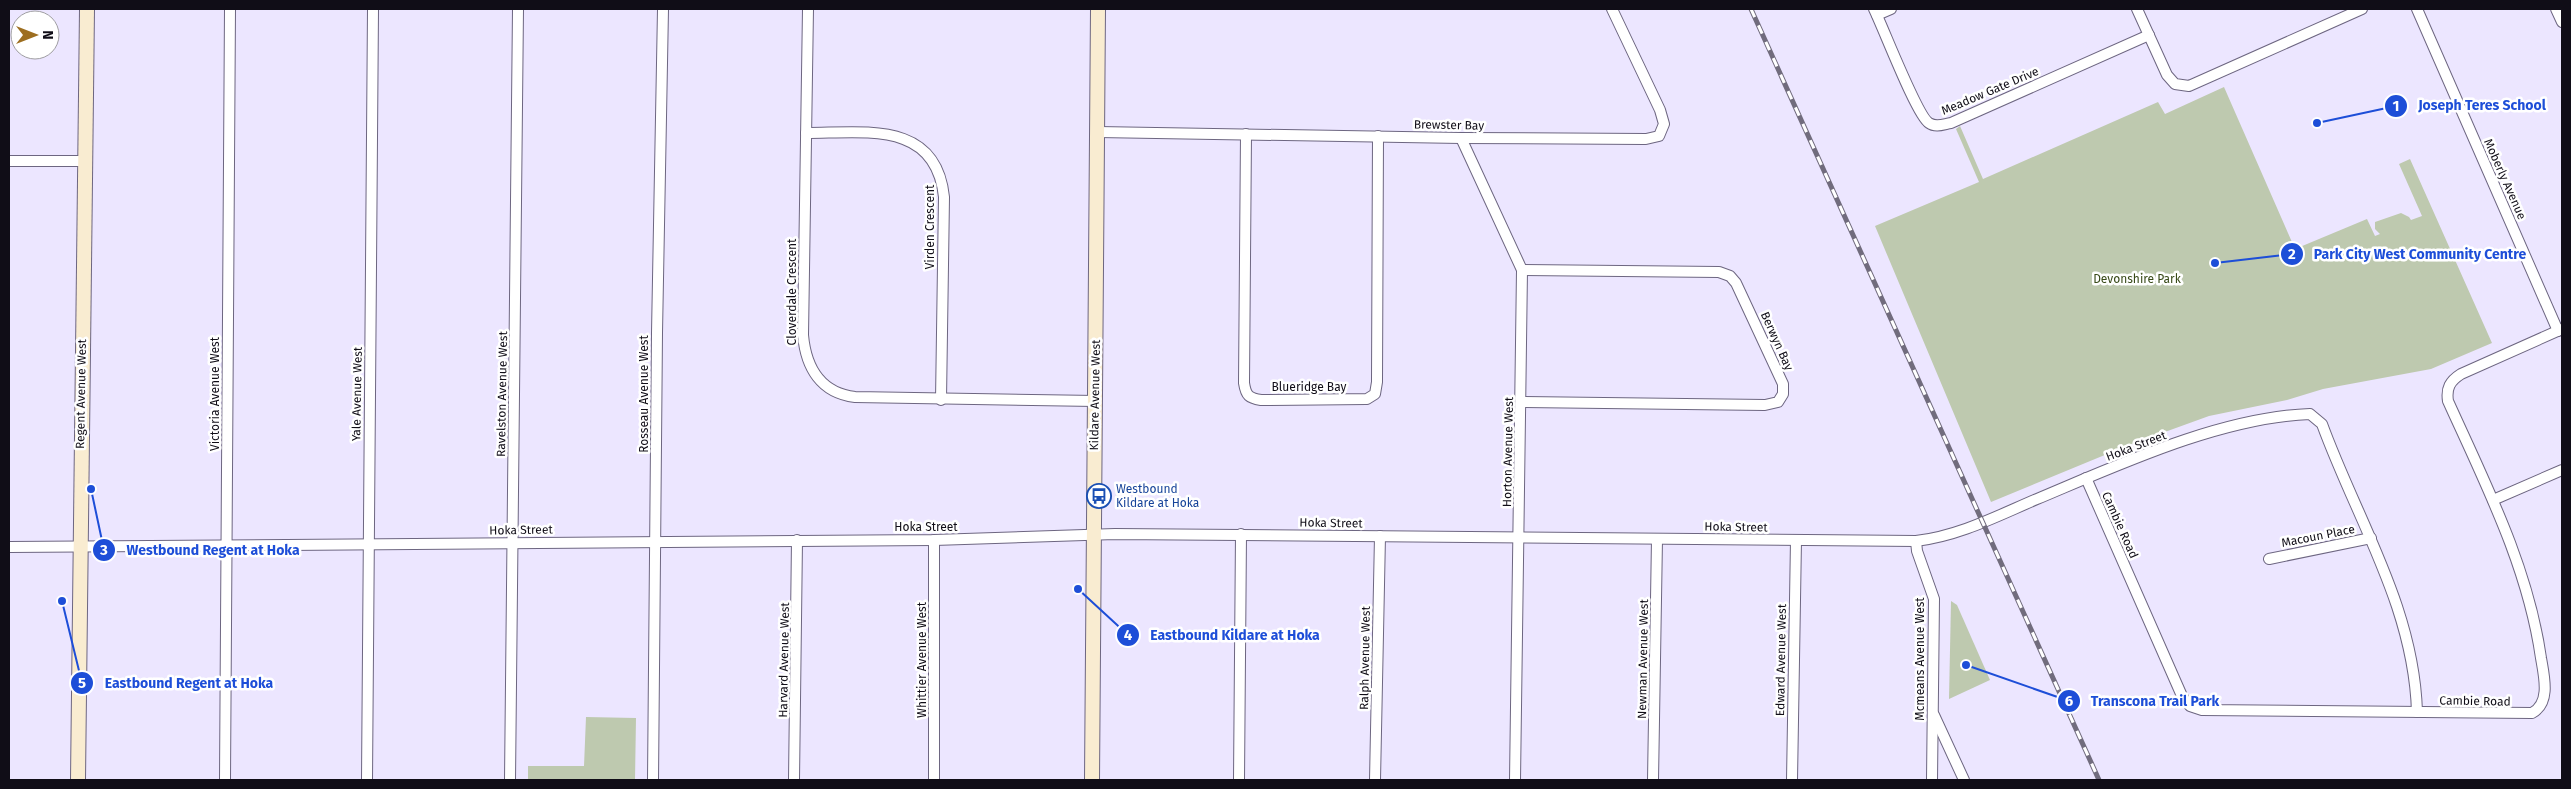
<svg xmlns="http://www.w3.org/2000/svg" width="2571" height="789" font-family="'Fira Sans',sans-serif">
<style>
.green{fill:#bec9af}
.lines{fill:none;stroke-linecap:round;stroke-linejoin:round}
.street-casing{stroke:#6d6681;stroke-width:12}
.secondary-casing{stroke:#6d6681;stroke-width:16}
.street{stroke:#fff;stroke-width:10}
.secondary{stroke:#f9ecd1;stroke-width:14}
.rail-casing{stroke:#716c7d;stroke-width:5}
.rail{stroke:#fff;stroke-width:3;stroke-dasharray:9;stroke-linecap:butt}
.labels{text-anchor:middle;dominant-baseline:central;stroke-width:5;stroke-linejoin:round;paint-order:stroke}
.street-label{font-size:12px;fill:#100d17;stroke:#fff}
.park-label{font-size:12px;fill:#384a18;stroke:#fff}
.transit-label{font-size:12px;fill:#164399;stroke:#fff;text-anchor:start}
.leader{fill:none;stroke:#1d4ed8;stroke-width:2}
.callout-dot{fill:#1d4ed8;stroke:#fff;stroke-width:2}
.mark-label{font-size:15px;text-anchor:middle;font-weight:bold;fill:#fff}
.callout-label{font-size:14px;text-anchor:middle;font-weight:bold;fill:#1d4ed8;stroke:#fff;stroke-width:5;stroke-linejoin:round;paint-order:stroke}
</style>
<rect width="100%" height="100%" fill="#ece6ff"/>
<!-- green -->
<g class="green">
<path d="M2224 87 2295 249 2367 219 2375 236 2380 234 2375 229V222L2401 213 2409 217 2411 220 2422 216 2399 164 2410 159 2492 343 2431 369 2323 389 2287 400 2209 416 2129 445 1991 502 1875 226 1979 182 1956 129 1960 126 1983 179 2158 102 2165 114Z"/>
<path d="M1951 601 1957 605 1990 680 1949 699Z"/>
<path d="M586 717 636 718 635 780H528V766H584Z"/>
</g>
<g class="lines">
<defs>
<g id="street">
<path d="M808 9 803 335C806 368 821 393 855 397L1096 401"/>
<path d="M1874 9C1883 27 1917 116 1929 123 1936 128 1944 124 1951 123L2149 35"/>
<path d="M2137 9 2167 75 2175 84 2189 86 2362 9"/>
<path d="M2417 9 2558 331"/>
<path d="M2556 9 2562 22"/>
<path d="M1877 15 1891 9"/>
<path d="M1098 132 1461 138 1646 139 1659 136 1664 124 1660 110 1612 9"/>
<path d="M806 133C865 133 936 120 944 197L941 400"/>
<path d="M1246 134 1244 383C1246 396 1249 398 1261 400L1367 399 1375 394 1377 382 1378 136"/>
<path d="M1461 138 1522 270 1515 780"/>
<path d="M9 161H84"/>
<path d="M1521 402 1765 405 1778 402 1783 394V384L1736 283 1730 276 1719 272 1522 270"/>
<path d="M2086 478 2182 696 2190 706 2202 710 2532 713C2551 703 2544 676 2541 658 2528 567 2486 485 2448 401 2446 388 2450 381 2461 374L2562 329"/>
<path d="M2493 500 2562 470"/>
<path d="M1916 541 1917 551 1934 599 1932 780"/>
<path d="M9 547 934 540 1115 534 1916 541C1959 536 1997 516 2037 499 2118 465 2221 417 2310 414L2322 424C2357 520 2414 607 2417 712"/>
<path d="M2269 559 2371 538"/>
<path d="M1934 715 1964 780"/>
<path d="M225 780 230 9"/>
<path d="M367 780 373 9"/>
<path d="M510 780 518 9"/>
<path d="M653 780 657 333 663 9"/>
<path d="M794 780 797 540"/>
<path d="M934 780V540"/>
<path d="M1239 780 1241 534"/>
<path d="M1375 780 1380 536"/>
<path d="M1653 780 1657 539"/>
<path d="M1792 780 1796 540"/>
</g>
<g id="secondary">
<path d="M78 780 87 9"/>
<path d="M1092 780 1098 9"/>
</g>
</defs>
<!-- street casing -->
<use href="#street" class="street-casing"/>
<!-- secondary casing -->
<use href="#secondary" class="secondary-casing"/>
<!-- street -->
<use href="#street" class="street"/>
<!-- secondary -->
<use href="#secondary" class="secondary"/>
<defs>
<path id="rail" d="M1751 9 2099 780"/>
</defs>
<!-- rail casing -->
<use href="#rail" class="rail-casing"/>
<!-- rail -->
<use href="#rail" class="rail"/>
</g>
<!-- icons -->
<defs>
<symbol id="bus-ring" viewBox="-11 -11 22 22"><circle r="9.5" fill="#fff" stroke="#1a4fb4" stroke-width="1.5"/><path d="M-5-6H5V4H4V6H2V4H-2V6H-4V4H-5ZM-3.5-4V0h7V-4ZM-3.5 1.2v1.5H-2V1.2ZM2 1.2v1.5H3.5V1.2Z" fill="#1a4fb4"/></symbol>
</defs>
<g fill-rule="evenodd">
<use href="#bus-ring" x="1085" y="482" width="28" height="28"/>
</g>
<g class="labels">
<!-- street labels -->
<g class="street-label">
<text transform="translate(1990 91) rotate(-23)">Meadow Gate Drive</text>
<text transform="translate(1449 125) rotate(1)">Brewster Bay</text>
<text transform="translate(2505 179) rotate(66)">Moberly Avenue</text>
<text transform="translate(930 227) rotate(-90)">Virden Crescent</text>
<text transform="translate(792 292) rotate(-90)">Cloverdale Crescent</text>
<text transform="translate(1777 341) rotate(66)">Berwyn Bay</text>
<text x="1309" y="387">Blueridge Bay</text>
<text transform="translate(81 394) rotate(-89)">Regent Avenue West</text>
<text transform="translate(215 394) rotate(-90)">Victoria Avenue West</text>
<text transform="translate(357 394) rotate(-89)">Yale Avenue West</text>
<text transform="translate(502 394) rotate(-89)">Ravelston Avenue West</text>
<text transform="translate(644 394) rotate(-90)">Rosseau Avenue West</text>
<text transform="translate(1095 395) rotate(-89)">Kildare Avenue West</text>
<text transform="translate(2136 446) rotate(-21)">Hoka Street</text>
<text transform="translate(1508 452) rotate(-89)">Horton Avenue West</text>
<text transform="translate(1331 523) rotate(1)">Hoka Street</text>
<text transform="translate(2120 525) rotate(66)">Cambie Road</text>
<text x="926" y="527">Hoka Street</text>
<text transform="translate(1736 527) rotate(1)">Hoka Street</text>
<text transform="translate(521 530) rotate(-1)">Hoka Street</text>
<text transform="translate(2318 536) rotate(-11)">Macoun Place</text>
<text transform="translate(1365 658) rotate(-89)">Ralph Avenue West</text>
<text transform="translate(1643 659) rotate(-89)">Newman Avenue West</text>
<text transform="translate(1920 659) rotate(-90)">Mcmeans Avenue West</text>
<text transform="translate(784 660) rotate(-89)">Harvard Avenue West</text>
<text transform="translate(922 660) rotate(-90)">Whittier Avenue West</text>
<text transform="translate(1781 660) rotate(-89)">Edward Avenue West</text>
<text transform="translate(2475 701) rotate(1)">Cambie Road</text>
</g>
<!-- park labels -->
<g class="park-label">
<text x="2137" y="279">Devonshire Park</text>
</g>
<!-- transit labels -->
<g class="transit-label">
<text x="1116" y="489">Westbound<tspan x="1116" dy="14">Kildare at Hoka</tspan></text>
</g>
</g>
<!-- callouts -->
<path class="leader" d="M2317 123L2396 106M2215 263L2292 254M91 489L104 550M1078 589L1128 635M62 601L82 683M1966 665L2069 701"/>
<g class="callout-dot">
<circle cx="2317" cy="123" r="5"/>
<circle cx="2215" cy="263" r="5"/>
<circle cx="91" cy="489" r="5"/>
<circle cx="1078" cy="589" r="5"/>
<circle cx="62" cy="601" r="5"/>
<circle cx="1966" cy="665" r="5"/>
<circle cx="2396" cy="106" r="12"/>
<circle cx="2292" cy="254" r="12"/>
<circle cx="104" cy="550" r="12"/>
<circle cx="1128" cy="635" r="12"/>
<circle cx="82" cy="683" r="12"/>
<circle cx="2069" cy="701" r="12"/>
</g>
<g class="mark-label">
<text x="2396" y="111">1</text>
<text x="2292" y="259">2</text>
<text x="104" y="555">3</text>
<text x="1128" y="640">4</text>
<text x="82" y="688">5</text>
<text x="2069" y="706">6</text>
</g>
<g class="callout-label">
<text x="2482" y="110">Joseph Teres School</text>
<text x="2420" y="259">Park City West Community Centre</text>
<text x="213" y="555">Westbound Regent at Hoka</text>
<text x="1235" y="640">Eastbound Kildare at Hoka</text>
<text x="189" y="688">Eastbound Regent at Hoka</text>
<text x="2155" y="706">Transcona Trail Park</text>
</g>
<!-- border -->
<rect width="2571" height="789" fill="none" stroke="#100d17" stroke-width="20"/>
<!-- north arrow -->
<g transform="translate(35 35) rotate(90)"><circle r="24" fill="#ffffff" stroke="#9f9ea2"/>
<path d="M0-4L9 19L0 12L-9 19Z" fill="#9d6e20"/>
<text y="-8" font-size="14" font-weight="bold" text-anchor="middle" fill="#100d17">N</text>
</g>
</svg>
